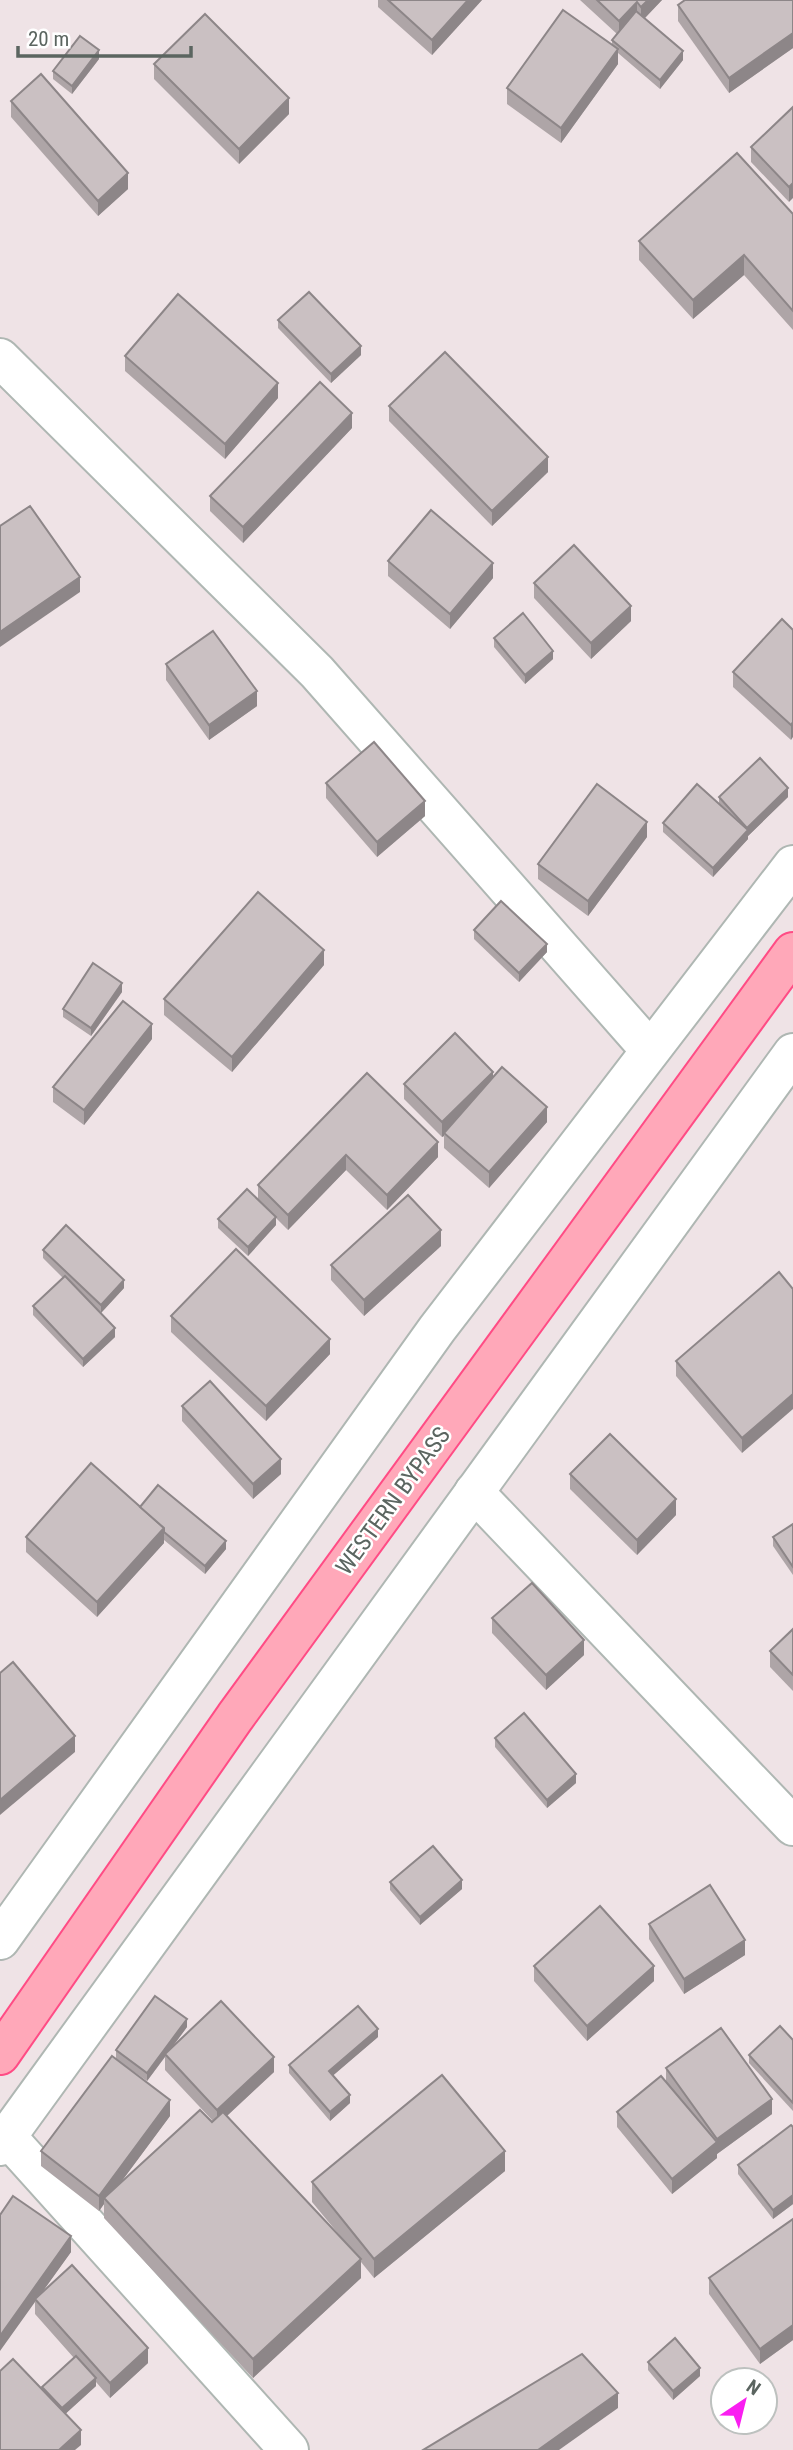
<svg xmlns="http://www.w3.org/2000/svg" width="793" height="2450" font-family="'Roboto Condensed',sans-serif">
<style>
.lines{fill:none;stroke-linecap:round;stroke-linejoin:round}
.minor-casing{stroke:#afb7b3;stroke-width:42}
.major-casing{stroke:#ff4c85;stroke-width:42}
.minor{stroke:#fff;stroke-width:38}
.major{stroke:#ffa8b9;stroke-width:38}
.wall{fill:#aea5a7}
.shaded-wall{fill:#8d8688}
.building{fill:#cac0c2;stroke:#8d8688;stroke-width:2}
.labels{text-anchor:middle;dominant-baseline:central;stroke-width:5;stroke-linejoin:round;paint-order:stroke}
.street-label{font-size:24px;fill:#5b6560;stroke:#fff}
</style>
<rect width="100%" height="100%" fill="#efe3e6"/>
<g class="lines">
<defs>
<g id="minor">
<path d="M0 358 317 672 650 1050"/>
<path d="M474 1492 793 1826"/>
<path d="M0 1940 437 1329 793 865"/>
<path d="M7 2137 289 2450"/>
<path d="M0 2146 793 1053"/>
</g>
<path id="major" d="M0 2055 235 1717 793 952"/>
</defs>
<!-- minor casing -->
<use href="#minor" class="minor-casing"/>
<!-- major casing -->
<use href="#major" class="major-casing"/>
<!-- minor -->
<use href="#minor" class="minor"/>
<!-- major -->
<use href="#major" class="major"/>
</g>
<!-- wall -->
<g class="wall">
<path d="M378 0H482L432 55 378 7Z"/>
<path d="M580 0H662L645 18 683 60 660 89 618 53V64L561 143 507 104V88L612 45V40L617 34Z"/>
<path d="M793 0V48L729 93 678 21V5Z"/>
<path d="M99 59 72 94 53 79V71Z"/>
<path d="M154 64 289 114 239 164 154 79Z"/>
<path d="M11 101 128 189 98 216 11 117Z"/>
<path d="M793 107 789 202 751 162V147Z"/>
<path d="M793 214V330L744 275 693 319 639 260V241Z"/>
<path d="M278 320 361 355 331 383 278 328Z"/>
<path d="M125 356 278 398 225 459 125 371Z"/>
<path d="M389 406 548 472 492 526 389 421Z"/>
<path d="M352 428 243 543 210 511V496Z"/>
<path d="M388 561 493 578 450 629 388 576Z"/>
<path d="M534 583 631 621 591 659 534 598Z"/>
<path d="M793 630 791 740 733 687V672Z"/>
<path d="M494 638 553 659 525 684 494 647Z"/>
<path d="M166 664 257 706 209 740 166 680Z"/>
<path d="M326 783 425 816 377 857 326 798Z"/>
<path d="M719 797H788L748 836V839L713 877 663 832V823L719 804Z"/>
<path d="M647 837 588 916 538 879V864Z"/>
<path d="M474 930 547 952 519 982 474 939Z"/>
<path d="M324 965 232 1072 164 1015V999Z"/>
<path d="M122 992 91 1036 63 1017V1009Z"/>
<path d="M152 1039 84 1125 53 1102V1087Z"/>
<path d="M367 1073 438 1157 387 1210 346 1170 288 1230 276 1218V1225L248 1256 218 1228V1219L258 1199V1185Z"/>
<path d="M493 1077 547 1122 489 1188 444 1148V1136L442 1137 404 1099V1084Z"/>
<path d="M441 1246 364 1316 331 1280V1265Z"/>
<path d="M43 1250 124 1288 101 1313 115 1337 83 1367 33 1315V1306L63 1278 43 1258Z"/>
<path d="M779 1272 742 1453 676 1376V1361Z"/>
<path d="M171 1316 330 1354 266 1421 171 1332Z"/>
<path d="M182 1406 281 1474 253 1499 182 1421Z"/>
<path d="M570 1474 676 1515 637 1555 570 1489Z"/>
<path d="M140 1507 226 1549 205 1574 164 1540V1543L97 1617 26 1552V1537Z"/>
<path d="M793 1524V1575L773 1546V1537Z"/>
<path d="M492 1618 584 1655 546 1690 492 1633Z"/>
<path d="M793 1629V1691L770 1667V1651Z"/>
<path d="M495 1738 576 1783 547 1808 495 1747Z"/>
<path d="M390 1882 462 1889 420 1925 390 1890Z"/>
<path d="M649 1924 745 1955 684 1994 649 1939Z"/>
<path d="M534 1966 654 1981 587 2041 534 1981Z"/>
<path d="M187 2027 170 2050 274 2072 227 2116 341 2237 312 2202V2182L505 2171 374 2278 361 2262V2278L253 2378 104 2218V2204L99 2211 41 2166V2151L170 2116 118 2186 212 2122 213 2121 165 2070V2057L147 2081 116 2059V2050Z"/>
<path d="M378 2037 333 2075 350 2103 330 2121 289 2073V2065Z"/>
<path d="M793 2040V2111L749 2063V2055Z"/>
<path d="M666 2068 772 2114 717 2154V2158L672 2194 617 2127V2112L666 2082Z"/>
<path d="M793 2127V2204L773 2219 738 2174V2165Z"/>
<path d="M0 2215 71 2252 41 2293 148 2363 110 2398 96 2382V2386L65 2414 81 2445 42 2389V2387L74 2358 35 2314V2302Z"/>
<path d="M793 2219V2340L760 2364 709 2294V2278Z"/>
<path d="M648 2362 700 2376 673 2400 648 2370Z"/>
</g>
<!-- shaded-wall -->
<g class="shaded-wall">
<path d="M468 0H482L432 55V40Z"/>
<path d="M648 0H662L641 22V7Z"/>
<path d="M637 2V18L619 36V21Z"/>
<path d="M793 33V48L729 93V78Z"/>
<path d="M618 49V64L561 143V128Z"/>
<path d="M99 50V59L72 94V86Z"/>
<path d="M683 51V60L660 89V80Z"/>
<path d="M289 98V114L239 164V149Z"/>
<path d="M128 173V189L98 216V201Z"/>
<path d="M793 183V198L789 202V187Z"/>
<path d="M744 255V275L693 319V300Z"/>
<path d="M361 346V355L331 383V374Z"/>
<path d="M278 383V398L225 459V444Z"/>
<path d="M352 413V428L243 543V527Z"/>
<path d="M548 457V472L492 526V511Z"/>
<path d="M493 563V578L450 629V614Z"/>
<path d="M80 577V592L0 647V632Z"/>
<path d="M631 606V621L591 659V643Z"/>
<path d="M553 651V659L525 684V675Z"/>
<path d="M257 691V706L209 740V725Z"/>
<path d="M793 722V737L791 740V725Z"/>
<path d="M788 788V797L748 836V839L713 877V868L747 831V828Z"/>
<path d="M425 801V816L377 857V842Z"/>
<path d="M647 822V837L588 916V901Z"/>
<path d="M547 944V952L519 982V973Z"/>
<path d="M324 950V965L232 1072V1057Z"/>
<path d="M122 983V992L91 1036V1028Z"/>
<path d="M152 1024V1039L84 1125V1110Z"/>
<path d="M493 1072V1087L444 1133V1136L442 1137V1122Z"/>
<path d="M547 1107V1122L489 1188V1172Z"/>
<path d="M438 1142V1157L387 1210V1195Z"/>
<path d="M346 1155V1170L288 1230V1215Z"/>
<path d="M276 1217V1225L248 1256V1247Z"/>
<path d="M441 1230V1246L364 1316V1300Z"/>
<path d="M124 1280V1288L101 1313V1305Z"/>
<path d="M115 1328V1337L83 1367V1359Z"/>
<path d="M330 1339V1354L266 1421V1406Z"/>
<path d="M793 1394V1409L742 1453V1438Z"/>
<path d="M281 1459V1474L253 1499V1484Z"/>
<path d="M676 1499V1515L637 1555V1540Z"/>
<path d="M164 1528V1543L97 1617V1602Z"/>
<path d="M226 1541V1549L205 1574V1566Z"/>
<path d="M584 1640V1655L546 1690V1675Z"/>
<path d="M75 1736V1752L0 1815V1800Z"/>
<path d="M576 1774V1783L547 1808V1800Z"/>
<path d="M462 1880V1889L420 1925V1917Z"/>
<path d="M745 1940V1955L684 1994V1979Z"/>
<path d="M654 1966V1981L587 2041V2026Z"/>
<path d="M187 2019V2027L147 2081V2073Z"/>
<path d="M378 2029V2037L329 2079V2071Z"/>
<path d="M274 2057V2072L217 2125V2110Z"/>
<path d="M350 2095V2103L330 2121V2112Z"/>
<path d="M772 2099V2114L717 2154V2139Z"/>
<path d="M170 2100V2116L107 2201 104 2198V2204L99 2211V2196Z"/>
<path d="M717 2142V2158L672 2194V2179Z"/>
<path d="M505 2151V2171L374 2278V2259Z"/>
<path d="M793 2195V2204L773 2219V2210Z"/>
<path d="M71 2236V2252L36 2301 35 2299V2302L0 2351V2336Z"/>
<path d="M361 2259V2278L253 2378V2359Z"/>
<path d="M793 2325V2340L760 2364V2349Z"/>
<path d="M148 2348V2363L110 2398V2383Z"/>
<path d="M700 2368V2376L673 2400V2391Z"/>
<path d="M96 2378V2386L62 2417V2408Z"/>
<path d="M618 2393V2408L559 2450H538Z"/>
<path d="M81 2430V2445L75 2450H59Z"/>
</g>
<!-- building -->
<g class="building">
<path d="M388 0H468L432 40Z"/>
<path d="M597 0H648L641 7 637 2 619 21Z"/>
<path d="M685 0H793V33L729 78 678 5Z"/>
<path d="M563 10 618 49 561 128 507 88Z"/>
<path d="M636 11 683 51 660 80 612 40Z"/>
<path d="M205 14 289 98 239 149 154 64Z"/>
<path d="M80 36 99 50 72 86 53 71Z"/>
<path d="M41 74 128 173 98 201 11 101Z"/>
<path d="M793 107V183L789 187 751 147Z"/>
<path d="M737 153 793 214V311L744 255 693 300 639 241Z"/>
<path d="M309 292 361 346 331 374 278 320Z"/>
<path d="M178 294 278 383 225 444 125 356Z"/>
<path d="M445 352 548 457 492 511 389 406Z"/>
<path d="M320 382 352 413 243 527 210 496Z"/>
<path d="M30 506 80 577 0 632V526Z"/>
<path d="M431 510 493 563 450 614 388 561Z"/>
<path d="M574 545 631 606 591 643 534 583Z"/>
<path d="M523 613 553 651 525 675 494 638Z"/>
<path d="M782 619 793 630V722L791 725 733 672Z"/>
<path d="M213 631 257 691 209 725 166 664Z"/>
<path d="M374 742 425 801 377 842 326 783Z"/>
<path d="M760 758 788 788 747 828 719 797Z"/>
<path d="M597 784 647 822 588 901 538 864Z"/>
<path d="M697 784 748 830 713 868 663 823Z"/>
<path d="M258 892 324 950 232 1057 164 999Z"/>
<path d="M501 901 547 944 519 973 474 930Z"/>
<path d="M93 963 122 983 91 1028 63 1009Z"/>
<path d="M123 1001 152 1024 84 1110 53 1087Z"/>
<path d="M455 1033 493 1072 442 1122 404 1084Z"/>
<path d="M502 1067 547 1107 489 1172 444 1133Z"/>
<path d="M367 1073 438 1142 387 1195 346 1155 288 1215 258 1185Z"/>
<path d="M247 1189 276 1217 248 1247 218 1219Z"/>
<path d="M408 1195 441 1230 364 1300 331 1265Z"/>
<path d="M66 1225 124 1280 101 1305 43 1250Z"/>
<path d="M236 1249 330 1339 266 1406 171 1316Z"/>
<path d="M779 1272 793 1289V1394L742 1438 676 1361Z"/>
<path d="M65 1276 115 1328 83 1359 33 1306Z"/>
<path d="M210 1381 281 1459 253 1484 182 1406Z"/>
<path d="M610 1434 676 1499 637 1540 570 1474Z"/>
<path d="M91 1463 164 1528 97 1602 26 1537Z"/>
<path d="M158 1485 226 1541 205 1566 164 1532V1528L140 1507Z"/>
<path d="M793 1524V1567L773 1537Z"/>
<path d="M532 1583 584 1640 546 1675 492 1618Z"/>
<path d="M793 1629V1675L770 1651Z"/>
<path d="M13 1662 75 1736 0 1800V1673Z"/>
<path d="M524 1713 576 1774 547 1800 495 1738Z"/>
<path d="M433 1846 462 1880 420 1917 390 1882Z"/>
<path d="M710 1885 745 1940 684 1979 649 1924Z"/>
<path d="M600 1906 654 1966 587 2026 534 1966Z"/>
<path d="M155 1996 187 2019 147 2073 116 2050Z"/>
<path d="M221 2001 274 2057 217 2110 165 2054Z"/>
<path d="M358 2006 378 2029 329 2071 350 2095 330 2112 289 2065Z"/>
<path d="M780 2026 793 2040V2103L749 2055Z"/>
<path d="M721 2028 772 2099 717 2139 666 2068Z"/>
<path d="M112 2056 170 2100 99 2196 41 2151Z"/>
<path d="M442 2075 505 2151 374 2259 312 2182Z"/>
<path d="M661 2076 717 2142 672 2179 617 2112Z"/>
<path d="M200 2110 212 2122 223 2112 361 2259 253 2359 104 2198Z"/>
<path d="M791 2125 793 2127V2195L773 2210 738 2165Z"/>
<path d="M13 2196 71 2236 0 2336V2215Z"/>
<path d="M793 2219V2325L760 2349 709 2278Z"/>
<path d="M72 2265 148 2348 110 2383 35 2299Z"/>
<path d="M675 2338 700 2368 673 2391 648 2362Z"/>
<path d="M582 2354 618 2393 538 2450H423Z"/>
<path d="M76 2356 96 2378 62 2408 42 2387Z"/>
<path d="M13 2359 81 2430 59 2450H0V2371Z"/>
</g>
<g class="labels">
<!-- street labels -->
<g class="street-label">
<text transform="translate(393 1501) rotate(-54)">WESTERN BYPASS</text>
</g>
</g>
<!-- north arrow -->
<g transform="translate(744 2401) rotate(35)"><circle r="33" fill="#ffffff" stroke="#bdc1bf" stroke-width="2"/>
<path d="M0-5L12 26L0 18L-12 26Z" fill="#fa1ef1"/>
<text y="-10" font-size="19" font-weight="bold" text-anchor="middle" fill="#5b6560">N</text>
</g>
<!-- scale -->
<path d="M18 46v10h173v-10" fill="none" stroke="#5b6560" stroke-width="3.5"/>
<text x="28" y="46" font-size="21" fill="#5b6560" stroke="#ffffff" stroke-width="5" paint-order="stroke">20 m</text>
</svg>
